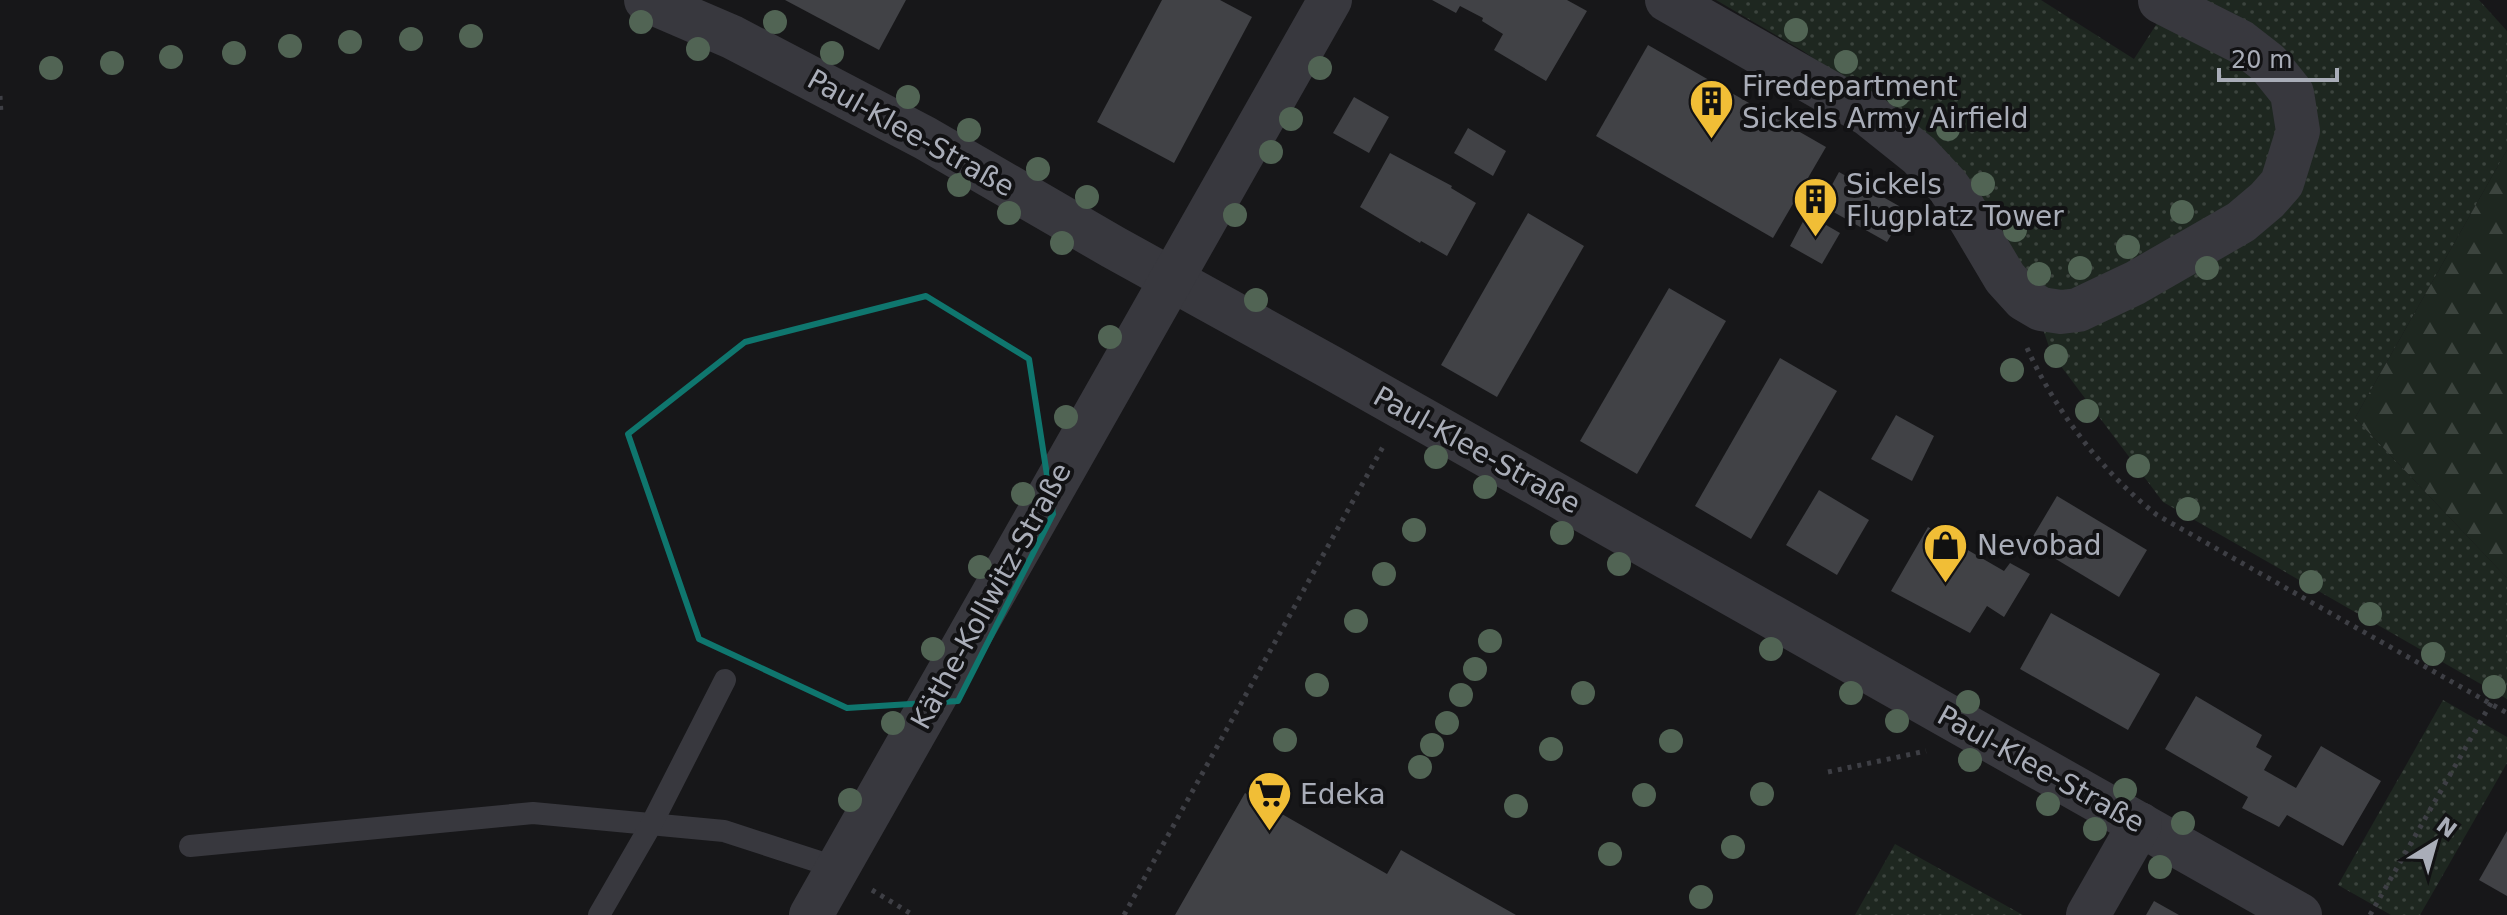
<svg xmlns="http://www.w3.org/2000/svg" width="2507" height="915" font-family="'DejaVu Sans',sans-serif">
<style>
.grass{fill:url(#grass-dots)}
.forest{fill:url(#forest-firs)}
.building{fill:#414246}
.lines{fill:none;stroke-linecap:round;stroke-linejoin:round}
.path{stroke:#3e3f45;stroke-width:5;stroke-dasharray:4 6;stroke-linecap:butt}
.service{stroke:#38383e;stroke-width:22}
.minor{stroke:#38383e;stroke-width:44}
.tree{fill:#516454}
.marked{fill:none;stroke:#0f766e;stroke-width:6;stroke-linejoin:round}
.labels{text-anchor:middle;dominant-baseline:central;stroke-width:8;stroke-linejoin:round;paint-order:stroke}
.poi-label{font-size:28px;fill:#a9adb8;stroke:#121214;text-anchor:start}
.street-label{font-size:28px;fill:#a9adb8;stroke:#121214}
</style>
<defs>
<pattern id="grass-dots" width="8" height="8" patternUnits="userSpaceOnUse" patternTransform="scale(2)"><rect width="8" height="8" fill="#1e2720"/><path d="M2 2h.1M6 6h.1" fill="none" stroke="#3c443e" stroke-width="1.8" stroke-linecap="round"/></pattern>
<pattern id="forest-firs" width="22" height="20" patternUnits="userSpaceOnUse" patternTransform="scale(2)"><rect width="22" height="20" fill="#1e2720"/><path d="M5 1l3.5 6h-7zM16 11l3.5 6h-7z" fill="#3c443e"/></pattern>
</defs>
<rect width="100%" height="100%" fill="#171719"/>
<!-- grass -->
<g class="grass">
<path d="M1716 0H2041L2134 59 2172 0H2479L2507 31V150L2355 418 2507 578V699L2163 502 2051 353 2022 266 1939 145 1803 51Z"/>
<path d="M2443 700 2507 737V763L2420 915H2391L2338 885Z"/>
<path d="M1895 844 2023 915H1855Z"/>
</g>
<!-- forest -->
<path class="forest" d="M2507 150V578L2355 418Z"/>
<!-- building -->
<g class="building">
<path d="M785 0H906L879 50Z"/>
<path d="M1162 0H1220L1252 17 1174 163 1097 122Z"/>
<path d="M1432 0H1567L1587 11 1546 81 1494 50 1503 34 1482 21 1483 18 1460 6 1456 13Z"/>
<path d="M1648 45 1826 147 1773 238 1596 136Z"/>
<path d="M1354 97 1389 117 1369 153 1333 133Z"/>
<path d="M1468 128 1506 151 1493 176 1454 153Z"/>
<path d="M1390 153 1452 186 1451 188 1476 203 1447 256 1421 241 1420 243 1360 207Z"/>
<path d="M1839 172 1906 210 1887 242 1821 205Z"/>
<path d="M1528 213 1584 246 1497 397 1441 365Z"/>
<path d="M1807 214 1840 233 1822 264 1790 246Z"/>
<path d="M1669 288 1726 321 1637 474 1580 441Z"/>
<path d="M1780 358 1837 391 1751 539 1695 506Z"/>
<path d="M1896 415 1934 436 1912 481 1871 459Z"/>
<path d="M1819 490 1869 520 1837 575 1786 545Z"/>
<path d="M2057 496 2147 550 2119 597 2029 543Z"/>
<path d="M1928 527 2004 571 2010 563 2030 574 2004 617 1987 606 1970 633 1891 591Z"/>
<path d="M2051 613 2160 674 2128 730 2020 669Z"/>
<path d="M2196 696 2262 735 2256 747 2272 756 2264 770 2296 788 2321 746 2381 781 2343 846 2287 815 2279 827 2242 808 2248 797 2165 749Z"/>
<path d="M1245 793 1387 874 1401 850 1516 915H1175Z"/>
<path d="M2507 831V896L2479 880Z"/>
<path d="M2154 901 2179 915H2146Z"/>
</g>
<g class="lines">
<!-- path -->
<g class="path">
<path d="M0 96 1 114"/>
<path d="M2027 348C2056 412 2102 472 2157 515L2507 713"/>
<path d="M1828 772 1926 751"/>
<path d="M872 890 913 915"/>
<path d="M1124 915 1385 443"/>
<path d="M2370 915 2491 703"/>
</g>
<!-- service -->
<g class="service">
<path d="M190 846 533 813 724 831 838 868"/>
<path d="M599 915 651 825 725 680"/>
</g>
<!-- minor -->
<g class="minor">
<path d="M646 0 732 37 925 138 1113 247 1330 367 2300 915"/>
<path d="M1667 0 1869 115 1919 155 1947 185 1964 209 2005 278 2024 299 2041 309 2061 312 2078 310 2135 283 2241 222 2267 200 2282 183 2298 131 2292 93 2268 63 2241 42 2160 1"/>
<path d="M811 915 1330 0"/>
<path d="M2088 915 2140 824"/>
</g>
</g>
<!-- trees -->
<g class="tree">
<circle cx="641" cy="22" r="12"/>
<circle cx="775" cy="22" r="12"/>
<circle cx="1796" cy="30" r="12"/>
<circle cx="471" cy="36" r="12"/>
<circle cx="411" cy="39" r="12"/>
<circle cx="350" cy="42" r="12"/>
<circle cx="290" cy="46" r="12"/>
<circle cx="698" cy="49" r="12"/>
<circle cx="234" cy="53" r="12"/>
<circle cx="832" cy="53" r="12"/>
<circle cx="171" cy="57" r="12"/>
<circle cx="1846" cy="62" r="12"/>
<circle cx="112" cy="63" r="12"/>
<circle cx="51" cy="68" r="12"/>
<circle cx="1320" cy="68" r="12"/>
<circle cx="1898" cy="95" r="12"/>
<circle cx="908" cy="97" r="12"/>
<circle cx="1291" cy="119" r="12"/>
<circle cx="1948" cy="129" r="12"/>
<circle cx="969" cy="130" r="12"/>
<circle cx="1271" cy="152" r="12"/>
<circle cx="1038" cy="169" r="12"/>
<circle cx="1983" cy="184" r="12"/>
<circle cx="959" cy="185" r="12"/>
<circle cx="1087" cy="197" r="12"/>
<circle cx="2182" cy="212" r="12"/>
<circle cx="1009" cy="213" r="12"/>
<circle cx="1235" cy="215" r="12"/>
<circle cx="2015" cy="230" r="12"/>
<circle cx="1062" cy="243" r="12"/>
<circle cx="2128" cy="247" r="12"/>
<circle cx="2080" cy="268" r="12"/>
<circle cx="2207" cy="268" r="12"/>
<circle cx="2039" cy="274" r="12"/>
<circle cx="1256" cy="300" r="12"/>
<circle cx="1110" cy="337" r="12"/>
<circle cx="2056" cy="356" r="12"/>
<circle cx="2012" cy="370" r="12"/>
<circle cx="2087" cy="411" r="12"/>
<circle cx="1066" cy="417" r="12"/>
<circle cx="1436" cy="457" r="12"/>
<circle cx="2138" cy="466" r="12"/>
<circle cx="1485" cy="487" r="12"/>
<circle cx="1023" cy="494" r="12"/>
<circle cx="2188" cy="509" r="12"/>
<circle cx="1414" cy="530" r="12"/>
<circle cx="1562" cy="533" r="12"/>
<circle cx="1619" cy="564" r="12"/>
<circle cx="980" cy="567" r="12"/>
<circle cx="1384" cy="574" r="12"/>
<circle cx="2311" cy="582" r="12"/>
<circle cx="2370" cy="614" r="12"/>
<circle cx="1356" cy="621" r="12"/>
<circle cx="1490" cy="641" r="12"/>
<circle cx="933" cy="649" r="12"/>
<circle cx="1771" cy="649" r="12"/>
<circle cx="2433" cy="654" r="12"/>
<circle cx="1475" cy="669" r="12"/>
<circle cx="1317" cy="685" r="12"/>
<circle cx="2494" cy="687" r="12"/>
<circle cx="1583" cy="693" r="12"/>
<circle cx="1851" cy="693" r="12"/>
<circle cx="1461" cy="695" r="12"/>
<circle cx="1968" cy="702" r="12"/>
<circle cx="1897" cy="721" r="12"/>
<circle cx="893" cy="723" r="12"/>
<circle cx="1447" cy="723" r="12"/>
<circle cx="1285" cy="740" r="12"/>
<circle cx="1671" cy="741" r="12"/>
<circle cx="1432" cy="745" r="12"/>
<circle cx="1551" cy="749" r="12"/>
<circle cx="1970" cy="760" r="12"/>
<circle cx="1420" cy="767" r="12"/>
<circle cx="2125" cy="790" r="12"/>
<circle cx="1762" cy="794" r="12"/>
<circle cx="1644" cy="795" r="12"/>
<circle cx="850" cy="800" r="12"/>
<circle cx="2048" cy="804" r="12"/>
<circle cx="1516" cy="806" r="12"/>
<circle cx="2183" cy="823" r="12"/>
<circle cx="2095" cy="829" r="12"/>
<circle cx="1733" cy="847" r="12"/>
<circle cx="1610" cy="854" r="12"/>
<circle cx="2160" cy="867" r="12"/>
<circle cx="1701" cy="897" r="12"/>
</g>
<!-- marked area -->
<path class="marked" d="M926 296 1029 359 1053 514 958 701 847 708 699 639 628 434 745 342Z"/>
<!-- icons -->
<defs>
<symbol id="building-pin" viewBox="-11 -11 22 30"><path d="M0 17L-7.5 6A9.5 9.5 0 1 1 7.5 6Z" fill="#f1be36" stroke="#121214"/><path d="M-4-6H4V6H1V3H-1V6H-4ZM-2.5-4.3h1.7v1.8h-1.7ZM.8-4.3h1.7v1.8H.8ZM-2.5-1h1.7V.8h-1.7ZM.8-1h1.7V.8H.8Z" fill="#111"/></symbol>
<symbol id="shop-pin" viewBox="-11 -11 22 30"><path d="M0 17L-7.5 6A9.5 9.5 0 1 1 7.5 6Z" fill="#f1be36" stroke="#121214"/><path d="M-5-2.5h2.3a2.7 3.5 0 0 1 5.4 0H5L5.5 6h-11ZM-1.5-2.5h3a1.5 2.3 0 0 0-3 0Z" fill="#111"/></symbol>
<symbol id="supermarket-pin" viewBox="-11 -11 22 30"><path d="M0 17L-7.5 6A9.5 9.5 0 1 1 7.5 6Z" fill="#f1be36" stroke="#121214"/><path d="M-6-5.5h2.5l.6 2H6L4.5 2H-2.5L-4.4-4H-6ZM-1.5 3.2a1.3 1.3 0 1 0 .1 0ZM3 3.2a1.3 1.3 0 1 0 .1 0Z" fill="#111"/></symbol>
</defs>
<g fill-rule="evenodd">
<use href="#building-pin" x="1686" y="76" width="51" height="69"/>
<use href="#building-pin" x="1790" y="174" width="51" height="69"/>
<use href="#shop-pin" x="1920" y="520" width="51" height="69"/>
<use href="#supermarket-pin" x="1244" y="768" width="51" height="69"/>
</g>
<g class="labels">
<!-- poi labels -->
<g class="poi-label">
<text x="1742" y="86">Firedepartment<tspan x="1742" dy="32">Sickels Army Airfield</tspan></text>
<text x="1846" y="184">Sickels<tspan x="1846" dy="32">Flugplatz Tower</tspan></text>
<text x="1977" y="545">Nevobad</text>
<text x="1300" y="794">Edeka</text>
</g>
<!-- street labels -->
<g class="street-label">
<text transform="translate(911 133) rotate(29)">Paul-Klee-Straße</text>
<text transform="translate(1477 450) rotate(29)">Paul-Klee-Straße</text>
<text transform="translate(991 596) rotate(-61)">Käthe-Kollwitz-Straße</text>
<text transform="translate(2041 769) rotate(29)">Paul-Klee-Straße</text>
</g>
</g>
<!-- north arrow -->
<g transform="translate(2435 843) rotate(37)" stroke="#121214" stroke-width="6" paint-order="stroke">
<path d="M0-6L14 30L0 20L-14 30Z" fill="#a9adb8"/>
<text y="-12" font-size="22" font-weight="bold" text-anchor="middle" fill="#a9adb8">N</text>
</g>
<!-- scale -->
<path d="M2219 68v12h118v-12" fill="none" stroke="#a9adb8" stroke-width="4"/>
<text x="2231" y="68" font-size="24" fill="#a9adb8" stroke="#121214" stroke-width="6" paint-order="stroke">20 m</text>
</svg>
